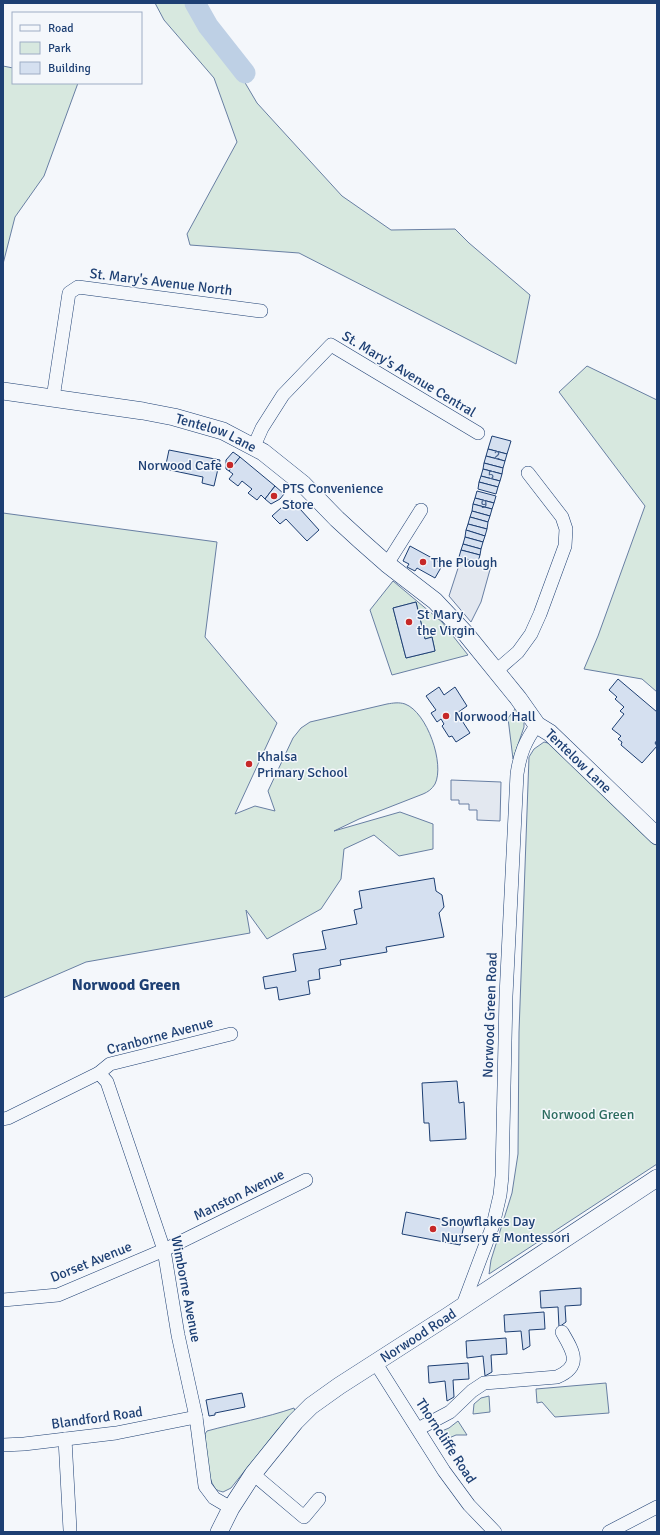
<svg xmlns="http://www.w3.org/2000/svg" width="660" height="1535" font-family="Signika,sans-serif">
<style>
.green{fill:#d7e8df;stroke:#687fa3;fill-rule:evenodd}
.parking{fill:#e3e8f0;stroke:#687fa3}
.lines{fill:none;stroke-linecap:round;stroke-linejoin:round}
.river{stroke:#bed0e5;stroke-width:21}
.building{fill:#d5e0f0;stroke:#1d3f73}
.minor-casing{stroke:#1d3f73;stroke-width:14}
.major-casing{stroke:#1d3f73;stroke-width:18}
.minor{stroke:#f4f7fb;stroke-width:13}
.major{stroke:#f4f7fb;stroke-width:17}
.poi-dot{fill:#c62828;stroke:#f4f7fb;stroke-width:1.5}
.labels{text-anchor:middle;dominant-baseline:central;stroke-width:3;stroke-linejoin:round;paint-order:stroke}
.number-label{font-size:12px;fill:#4b6792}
.street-label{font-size:14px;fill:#1d3f73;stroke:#f4f7fb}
.poi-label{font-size:14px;fill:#1d3f73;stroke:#f4f7fb;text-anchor:start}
.park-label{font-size:14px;fill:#2c6c60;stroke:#f4f7fb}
.quarter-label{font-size:16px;font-weight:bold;fill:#1d3f73;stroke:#f4f7fb}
</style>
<rect width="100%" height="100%" fill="#f4f7fb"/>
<!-- green -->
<g class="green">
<path d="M155 3H198L257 103 342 196 391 230 455 229 469 243 530 295 516 364 299 253 190 245 187 234 237 142 214 78 164 20Z"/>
<path d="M3 66 13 68V83H78L44 176 15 217 3 264Z"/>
<path d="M587 366 657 400V692L642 679 584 669 598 636 645 506 559 392Z"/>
<path d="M3 513 217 542 205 637 277 723 235 814 255 806 275 811 268 791 293 738 301 728 310 722 387 704C393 703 399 702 405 704 427 712 445 764 435 784 432 789 428 792 423 794L359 819 334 831 400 812 433 824V849L399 856 374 835 344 849 341 879 321 909 267 939 246 910 250 933 86 962 3 998Z"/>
<path d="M393 581 442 622 468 655 392 675 370 610ZM416 602 425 639 432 637 435 651 406 658 393 608Z"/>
<path d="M516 708 524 721V727L513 759 508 718Z"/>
<path d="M544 742 552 744 623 815 657 846V1164L489 1274 491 1260 512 1193 518 1154 519 1032 529 757 534 749Z"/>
<path d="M606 1383 609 1413 555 1417 542 1402 537 1403 536 1389Z"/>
<path d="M489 1396 490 1412 473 1414 474 1404 481 1398Z"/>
<path d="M294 1408 295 1411 278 1429 231 1488 223 1492C220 1491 217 1491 215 1488 206 1477 206 1448 205 1434L207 1431C236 1423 265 1418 294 1408Z"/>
<path d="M458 1421 467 1435H456L442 1441 437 1433 449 1428Z"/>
</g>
<!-- parking -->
<g class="parking">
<path d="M461 559 491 566 481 602 471 622 449 596Z"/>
<path d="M451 780 501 782 500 821 477 820V810H469V804H459V800H451Z"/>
</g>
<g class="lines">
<!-- river -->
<path class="river" d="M195 3 208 26 245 73"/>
</g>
<!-- building -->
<g class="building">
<path d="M492 436 511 441 507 454 488 449Z"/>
<path d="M488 449 507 454 505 461 486 456Z"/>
<path d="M169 450 220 460 214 486 202 483 203 477 165 469Z"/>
<path d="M233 452 240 457 229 471 226 469V460Z"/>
<path d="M486 456 505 461 503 468 484 463Z"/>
<path d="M240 457 275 486 265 499 261 495 257 500 248 493 252 489 242 481 238 486 229 479 233 474 229 471Z"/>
<path d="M484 463 503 468 502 474 483 469Z"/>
<path d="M483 469 502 474 500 481 481 476Z"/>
<path d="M481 476 500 481 498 487 479 482Z"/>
<path d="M479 482 498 487 496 494 478 489Z"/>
<path d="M275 486 284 494 280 499 271 504 265 499Z"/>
<path d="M477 491 496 496 494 503 475 498Z"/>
<path d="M475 498 494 503 492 509 473 504Z"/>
<path d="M291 499 319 530 307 541 286 519 280 524 272 516Z"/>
<path d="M473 504 492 509 490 516 472 511Z"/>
<path d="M472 511 490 516 488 522 470 517Z"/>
<path d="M470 517 488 522 487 529 468 524Z"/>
<path d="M468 524 487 529 485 536 466 530Z"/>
<path d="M466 530 485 536 483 542 465 537Z"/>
<path d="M465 537 483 542 481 549 463 544Z"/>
<path d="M463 544 481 549 480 555 461 550Z"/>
<path d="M410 546 443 564 435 578 417 568 415 571 407 567 409 564 403 561Z"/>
<path d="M461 550 480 555 478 562 459 557Z"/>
<path d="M416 602 425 639 432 637 435 651 406 658 393 608Z"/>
<path d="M618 679 657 712V740L655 743 657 746 642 763 621 745 622 742 618 739 621 736 612 729 624 714 620 711 624 707 615 699 617 697 609 690Z"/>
<path d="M439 687 444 695 455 687 467 706 457 713 470 733 456 742 452 736 449 737 442 726 444 724 441 719 437 722 431 713 436 710 426 696Z"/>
<path d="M434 878 436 891 442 895 444 907 439 913 444 937 386 947 387 952 340 960 341 965 319 969 320 979 308 981 310 994 279 1000 277 987 265 989 263 977 296 971 293 954 326 949 322 931 357 924 354 910 362 908 359 891Z"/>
<path d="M457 1081 459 1103 464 1102 466 1139 430 1141 429 1123H424L422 1083Z"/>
<path d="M406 1212 464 1224 460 1245 402 1234Z"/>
<path d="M581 1288V1305L565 1306 566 1322 559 1327 558 1307 541 1308 540 1291Z"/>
<path d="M544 1312 545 1329 529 1330 530 1346 523 1350 521 1331 505 1332 504 1315Z"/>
<path d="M506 1338 507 1354 491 1355 492 1372 485 1376 483 1356 467 1358 466 1341Z"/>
<path d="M468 1363 469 1379 453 1380 454 1397 447 1401 445 1381 429 1383 428 1366Z"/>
<path d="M242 1393 245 1407 215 1413V1415L209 1416 206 1400Z"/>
</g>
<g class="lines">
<defs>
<g id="minor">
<path d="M53 398 69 293 78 287 261 311"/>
<path d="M254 446 262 428 283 395 331 345 478 433"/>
<path d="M387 564 421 510"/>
<path d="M496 671 518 652 531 634 540 614 565 546 566 529 562 517 528 473"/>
<path d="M99 1073 107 1082 164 1250 178 1335 196 1417 205 1486 214 1498 231 1508"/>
<path d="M3 1119 8 1118 99 1073 110 1064 231 1034"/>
<path d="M3 1300 58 1295 164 1250 306 1180"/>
<path d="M463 1305 493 1225 500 1195 502 1176 506 996 517 774C520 754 525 741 537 725"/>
<path d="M375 1362 444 1471 469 1505 495 1532"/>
<path d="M418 1429 450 1412 472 1391 484 1383 557 1377C583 1366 573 1351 562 1332"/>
<path d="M65 1439 70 1530"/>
<path d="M3 1445 24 1444 116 1433 196 1417"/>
<path d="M253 1474 304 1517 319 1499"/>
<path d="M609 1532 657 1507"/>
</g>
<g id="major">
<path id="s1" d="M3 391 143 411 174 417 223 431 263 452 303 484 337 519 361 541 387 564 435 601 466 634 518 698 537 725 550 733 657 836"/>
<path id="s2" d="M219 1532 231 1508 253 1474 295 1422 311 1406 339 1386 448 1316 657 1178"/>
</g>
</defs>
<!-- minor casing -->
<use href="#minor" class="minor-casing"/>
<!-- major casing -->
<use href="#major" class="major-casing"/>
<!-- minor -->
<use href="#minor" class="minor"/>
<!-- major -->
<use href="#major" class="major"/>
</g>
<!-- markers -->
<g class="poi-dot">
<circle cx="230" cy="465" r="4"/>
<circle cx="274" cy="496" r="4"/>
<circle cx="423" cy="562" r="4"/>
<circle cx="409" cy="622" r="4"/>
<circle cx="446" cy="716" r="4"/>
<circle cx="249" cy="764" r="4"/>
<circle cx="433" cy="1229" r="4"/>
</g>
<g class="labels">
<!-- number labels -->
<g class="number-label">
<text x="497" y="455">2</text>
<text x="491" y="475">5</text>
<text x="484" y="504">9</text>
</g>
<!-- street labels -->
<g class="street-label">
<text transform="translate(161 282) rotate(7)">St. Mary's Avenue North</text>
<text transform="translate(409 374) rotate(31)">St. Mary's Avenue Central</text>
<text stroke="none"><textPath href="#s1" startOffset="218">Tentelow Lane</textPath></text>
<text stroke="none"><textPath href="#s1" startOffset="713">Tentelow Lane</textPath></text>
<text transform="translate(490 1015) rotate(-88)">Norwood Green Road</text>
<text transform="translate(160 1036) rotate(-15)">Cranborne Avenue</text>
<text transform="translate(239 1195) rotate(-26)">Manston Avenue</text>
<text transform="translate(91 1262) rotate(-22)">Dorset Avenue</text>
<text transform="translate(186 1289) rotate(79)">Wimborne Avenue</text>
<text stroke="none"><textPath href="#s2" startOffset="285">Norwood Road</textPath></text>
<text transform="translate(97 1418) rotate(-8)">Blandford Road</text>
<text transform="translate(446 1441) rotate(57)">Thorncliffe Road</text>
</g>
<!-- poi labels -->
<g class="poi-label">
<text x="222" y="465" text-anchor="end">Norwood Cafe</text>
<text x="282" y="488">PTS Convenience<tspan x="282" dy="16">Store</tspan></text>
<text x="431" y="562">The Plough</text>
<text x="417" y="614">St Mary<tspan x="417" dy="16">the Virgin</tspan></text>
<text x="454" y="716">Norwood Hall</text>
<text x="257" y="756">Khalsa<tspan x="257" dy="16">Primary School</tspan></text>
<text x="441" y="1221">Snowflakes Day<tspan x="441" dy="16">Nursery &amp; Montessori</tspan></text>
</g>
<!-- park labels -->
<g class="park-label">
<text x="588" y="1114">Norwood Green</text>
</g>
<!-- quarter labels -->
<g class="quarter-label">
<text x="126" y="985">Norwood Green</text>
</g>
</g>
<!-- border -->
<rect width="660" height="1535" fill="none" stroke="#1d3f73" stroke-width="8"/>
<!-- legend -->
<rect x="12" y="12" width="130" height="72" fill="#f4f7fb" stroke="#9eadc5"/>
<rect x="20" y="25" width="20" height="6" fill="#f4f7fb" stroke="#9eadc5"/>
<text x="48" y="32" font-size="12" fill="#1d3f73">Road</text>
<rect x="20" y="42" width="20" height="12" fill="#d7e8df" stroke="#9eadc5"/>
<text x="48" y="52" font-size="12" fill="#1d3f73">Park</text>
<rect x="20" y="62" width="20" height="12" fill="#d5e0f0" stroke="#9eadc5"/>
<text x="48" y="72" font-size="12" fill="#1d3f73">Building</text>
</svg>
